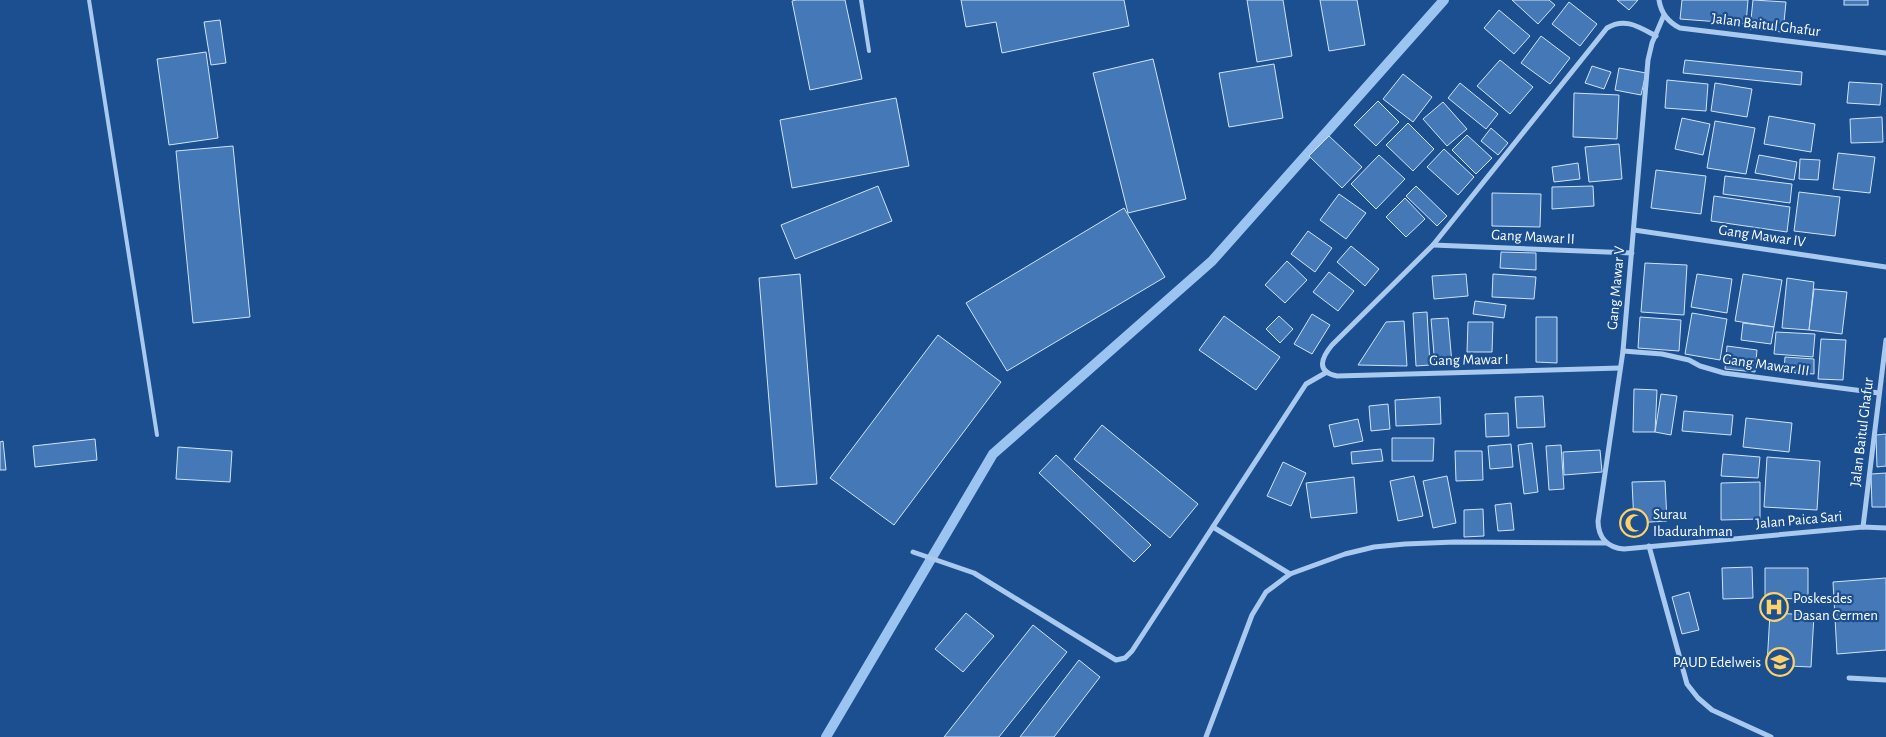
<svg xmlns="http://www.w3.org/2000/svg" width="1886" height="737" font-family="'Alegreya Sans',sans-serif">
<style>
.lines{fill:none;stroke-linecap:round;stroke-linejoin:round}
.stream{stroke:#9cc4f0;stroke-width:10}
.building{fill:#4478b7;stroke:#cfe3fa}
.service{stroke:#a9c9ee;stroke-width:4}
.minor{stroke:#a9c9ee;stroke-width:5}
.labels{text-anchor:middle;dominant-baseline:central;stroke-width:4.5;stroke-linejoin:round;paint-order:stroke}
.street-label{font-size:15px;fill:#fff;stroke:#1b4f8f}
.poi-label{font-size:15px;fill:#fff;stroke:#1b4f8f;text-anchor:start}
</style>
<rect width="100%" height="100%" fill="#1b4f8f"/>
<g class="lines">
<!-- stream -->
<path class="stream" d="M826 737 993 454 1212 261 1444 0"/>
</g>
<!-- building -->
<g class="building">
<path d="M796 0H845L862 79 810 90 792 1Z"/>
<path d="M961 0H1124L1129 26 1002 53 996 22 966 27Z"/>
<path d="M1247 0H1283L1292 56 1257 62Z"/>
<path d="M1320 0H1357L1365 45 1329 51Z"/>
<path d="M1512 0H1549L1555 5 1538 24Z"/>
<path d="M1617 0H1638L1629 10Z"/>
<path d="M1682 0H1748L1746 24 1680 19Z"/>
<path d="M1753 0 1786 2 1783 32 1750 29Z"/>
<rect x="1844" y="0" width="24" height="5"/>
<path d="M1569 2 1597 24 1580 46 1552 24Z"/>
<path d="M1499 10 1530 36 1514 54 1484 28Z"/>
<path d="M220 20 226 63 211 65 204 22Z"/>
<path d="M1541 36 1570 58 1550 84 1521 63Z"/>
<path d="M206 52 218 138 169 145 157 59Z"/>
<path d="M1153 59 1186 199 1128 213 1093 73Z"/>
<path d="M1500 60 1533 87 1510 114 1477 86Z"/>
<path d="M1685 60 1802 72 1801 85 1683 73Z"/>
<path d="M1274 64 1283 118 1229 127 1219 73Z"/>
<path d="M1592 66 1611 72 1604 89 1585 83Z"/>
<path d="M1619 68 1646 73 1641 95 1615 90Z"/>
<path d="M1403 74 1432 97 1413 122 1383 99Z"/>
<path d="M1667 80 1708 84 1706 111 1665 108Z"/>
<path d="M1849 82 1882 84 1880 105 1847 103Z"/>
<path d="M1460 83 1498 114 1486 129 1448 98Z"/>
<path d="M1715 83 1752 89 1747 117 1711 111Z"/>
<path d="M1574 93 1619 95 1617 139 1573 137Z"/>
<path d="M896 98 909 166 792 188 780 120Z"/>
<path d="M1378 101 1399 122 1376 146 1354 125Z"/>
<path d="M1443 102 1467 129 1447 146 1423 119Z"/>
<path d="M1769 116 1815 124 1811 152 1764 144Z"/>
<path d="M1882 117 1883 142 1851 143 1850 119Z"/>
<path d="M1682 118 1710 124 1703 155 1675 149Z"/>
<path d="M1715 121 1755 128 1746 174 1707 168Z"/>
<path d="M1408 123 1434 149 1413 171 1386 145Z"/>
<path d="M1491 128 1508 143 1498 155 1481 141Z"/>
<path d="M1467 135 1492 158 1476 174 1452 150Z"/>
<path d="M1329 136 1362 167 1342 188 1309 156Z"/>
<path d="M1619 144 1622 179 1589 182 1585 147Z"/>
<path d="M233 146 250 317 193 323 176 151Z"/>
<path d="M1444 149 1474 177 1458 195 1427 167Z"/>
<path d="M1838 153 1875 157 1870 193 1833 189Z"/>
<path d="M1379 155 1405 179 1376 209 1351 184Z"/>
<path d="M1759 155 1797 162 1794 180 1755 173Z"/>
<path d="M1800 159 1820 160 1818 180 1799 179Z"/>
<path d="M1578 163 1580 179 1554 182 1552 167Z"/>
<path d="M1656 170 1706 176 1701 214 1651 208Z"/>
<path d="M1725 176 1792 184 1790 203 1723 194Z"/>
<path d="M878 186 892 221 795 259 781 225Z"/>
<path d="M1416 186 1447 216 1437 226 1406 196Z"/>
<path d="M1593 186 1594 206 1552 209V187Z"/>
<path d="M1799 192 1840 197 1835 236 1794 231Z"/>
<path d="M1492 193 1541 194 1540 227 1492 226Z"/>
<path d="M1339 194 1366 213 1346 239 1320 220Z"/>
<path d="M1714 196 1790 207 1787 232 1711 221Z"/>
<path d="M1405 198 1425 219 1406 237 1386 217Z"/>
<path d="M1124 208 1165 277 1007 371 966 303Z"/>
<path d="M1308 231 1332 248 1315 272 1291 254Z"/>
<path d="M1351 246 1379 269 1365 286 1337 262Z"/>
<path d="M1501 252 1536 253V270L1500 268Z"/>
<path d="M1287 261 1307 280 1285 303 1265 285Z"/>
<path d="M1645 263 1687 265 1684 315 1641 312Z"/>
<path d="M1329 272 1354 291 1338 311 1313 292Z"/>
<path d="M800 274 817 484 776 487 759 278Z"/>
<path d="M1466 274 1468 296 1434 299 1432 276Z"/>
<path d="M1493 274 1536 277 1534 299 1492 297Z"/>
<path d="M1697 274 1732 279 1727 313 1691 307Z"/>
<path d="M1743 274 1782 280 1774 327 1735 321Z"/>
<path d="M1787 278 1814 282 1809 330 1782 328Z"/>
<path d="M1814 289 1847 292 1842 334 1809 330Z"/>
<path d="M1475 301 1506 305 1504 318 1473 314Z"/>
<path d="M1427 312 1430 365 1416 366 1413 313Z"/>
<path d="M1692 313 1727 319 1720 360 1685 354Z"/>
<path d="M1312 314 1330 325 1312 354 1294 344Z"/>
<path d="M1224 316 1280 357 1256 390 1199 350Z"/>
<path d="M1279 316 1293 329 1280 343 1266 329Z"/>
<path d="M1536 317H1557V363L1536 362Z"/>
<path d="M1640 317 1681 320 1679 351 1638 348Z"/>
<path d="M1448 318 1452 364 1435 366 1431 319Z"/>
<path d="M1404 321 1407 366 1358 365 1386 322Z"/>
<path d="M1468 322H1493L1492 352H1467Z"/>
<path d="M1743 323 1774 327 1771 344 1741 340Z"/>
<path d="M1776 332 1815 334 1813 357 1774 354Z"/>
<path d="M938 335 1001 382 894 525 830 478Z"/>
<path d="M1821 339 1846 340 1843 380 1818 379Z"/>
<path d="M1727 346 1757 350 1755 372 1725 369Z"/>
<path d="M1785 357 1814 359V374L1784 372Z"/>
<path d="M1634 389 1657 390 1655 432H1633Z"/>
<path d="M1661 394 1677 396 1671 435 1655 432Z"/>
<path d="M1543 396 1545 427 1517 428 1515 397Z"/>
<path d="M1440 397 1441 424 1396 426 1395 400Z"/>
<path d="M1388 404 1390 429 1371 431 1369 406Z"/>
<path d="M1684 411 1733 415 1731 435 1682 431Z"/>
<path d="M1508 413 1509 436 1486 437 1485 414Z"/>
<path d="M1746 418 1792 423 1789 452 1743 447Z"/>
<path d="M1358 419 1363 441 1334 447 1329 425Z"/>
<path d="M1102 425 1198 504 1170 538 1074 459Z"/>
<path d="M1886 434V466L1877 467 1876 435Z"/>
<path d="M1392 438H1434L1433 461H1392Z"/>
<path d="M95 439 97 460 35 467 33 446Z"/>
<path d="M3 441 6 470H0V442Z"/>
<path d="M1532 443 1538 492 1524 494 1518 445Z"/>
<path d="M1511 444 1513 467 1490 469 1488 446Z"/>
<path d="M1561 445 1564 489 1549 490 1546 446Z"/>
<path d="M178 447 232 451 230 482 176 479Z"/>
<path d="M1381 449 1383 461 1352 464 1351 452Z"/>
<path d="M1600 450 1602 472 1564 475 1563 452Z"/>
<path d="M1455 451H1482L1483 480 1456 481Z"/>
<path d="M1723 454 1760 457 1758 478 1721 476Z"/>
<path d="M1056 455 1151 545 1134 562 1039 473Z"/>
<path d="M1767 457 1820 461 1817 510 1764 507Z"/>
<path d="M1283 462 1306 473 1291 506 1267 496Z"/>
<path d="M1886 473V507H1872L1871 474Z"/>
<path d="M1414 476 1423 516 1398 521 1390 481Z"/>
<path d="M1447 476 1456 523 1433 528 1423 481Z"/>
<path d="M1354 477 1357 513 1311 518 1306 483Z"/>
<path d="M1665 481 1667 521 1634 523 1632 482Z"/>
<path d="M1760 482V519L1721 520V483Z"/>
<path d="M1511 503 1514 530 1498 531 1495 505Z"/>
<path d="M1483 509 1484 536 1464 537V510Z"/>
<path d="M1752 567 1753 598 1723 599 1722 568Z"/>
<path d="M1765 568H1808V599L1765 598Z"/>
<path d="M1886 578V650L1837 654 1833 582Z"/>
<path d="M1689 592 1699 630 1682 634 1672 597Z"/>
<path d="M966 613 994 636 963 672 935 649Z"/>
<path d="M1770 613 1814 615 1811 667 1767 665Z"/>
<path d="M1033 625 1067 652 999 737H944Z"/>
<path d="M1079 660 1100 677 1054 737H1020Z"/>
</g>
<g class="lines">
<!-- service -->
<g class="service">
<path d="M89 0 157 435"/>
<path d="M861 0 869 51"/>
</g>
<!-- minor -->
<g class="minor">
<path d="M1659 0C1661 13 1668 22 1680 28L1886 53"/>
<path d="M1664 15 1652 43 1648 60 1623 351 1598 521C1598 538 1608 548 1624 549L1863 527 1886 528"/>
<path d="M1634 230 1886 267"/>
<path d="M1433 245 1632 253"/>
<path d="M1623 351 1662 354 1689 360 1700 366 1724 373 1879 393"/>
<path d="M1620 368 1337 376C1315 372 1322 357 1332 345L1433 245 1607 28C1625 17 1639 27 1656 36"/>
<path d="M1213 527 1290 574"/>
<path d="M1863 527 1886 340"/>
<path d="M1649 546 1687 684 1698 698 1712 710 1771 737"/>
<path d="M913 552 974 573 1116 660 1125 658 1132 651 1306 384 1327 372"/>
<path d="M1849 678 1886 680"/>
<path d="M1206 737 1252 615 1266 592 1290 574 1345 554 1374 547 1405 544 1455 542 1606 543"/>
</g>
</g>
<!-- icons -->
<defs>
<symbol id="mosque-ring" viewBox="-11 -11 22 22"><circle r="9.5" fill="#1b4f8f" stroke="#ffd166" stroke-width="1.5"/><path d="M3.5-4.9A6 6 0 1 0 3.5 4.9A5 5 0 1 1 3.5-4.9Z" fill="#ffd166"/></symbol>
<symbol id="hospital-ring" viewBox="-11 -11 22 22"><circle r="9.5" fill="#1b4f8f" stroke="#ffd166" stroke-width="1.5"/><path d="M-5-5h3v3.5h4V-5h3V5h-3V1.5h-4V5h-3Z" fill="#ffd166"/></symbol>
<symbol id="school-ring" viewBox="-11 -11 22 22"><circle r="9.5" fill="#1b4f8f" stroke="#ffd166" stroke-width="1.5"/><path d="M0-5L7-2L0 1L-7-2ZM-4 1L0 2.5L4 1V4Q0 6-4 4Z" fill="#ffd166"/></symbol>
</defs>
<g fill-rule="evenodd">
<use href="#mosque-ring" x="1618" y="507" width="32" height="32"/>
<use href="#hospital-ring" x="1758" y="591" width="32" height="32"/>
<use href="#school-ring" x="1764" y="646" width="32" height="32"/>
</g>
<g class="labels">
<!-- street labels -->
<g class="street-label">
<text transform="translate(1766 25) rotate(7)">Jalan Baitul Ghafur</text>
<text transform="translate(1762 236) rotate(8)">Gang Mawar IV</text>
<text transform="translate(1533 237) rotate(3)">Gang Mawar II</text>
<text transform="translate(1616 288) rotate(-85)">Gang Mawar V</text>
<text transform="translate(1469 360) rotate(-1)">Gang Mawar I</text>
<text transform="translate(1766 365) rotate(8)">Gang Mawar III</text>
<text transform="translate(1862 432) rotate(-83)">Jalan Baitul Ghafur</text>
<text transform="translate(1799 520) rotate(-5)">Jalan Paica Sari</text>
</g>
<!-- poi labels -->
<g class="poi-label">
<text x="1653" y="514">Surau<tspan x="1653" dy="17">Ibadurahman</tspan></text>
<text x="1793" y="598">Poskesdes<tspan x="1793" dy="17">Dasan Cermen</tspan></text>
<text x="1761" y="662" text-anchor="end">PAUD Edelweis</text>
</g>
</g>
</svg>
